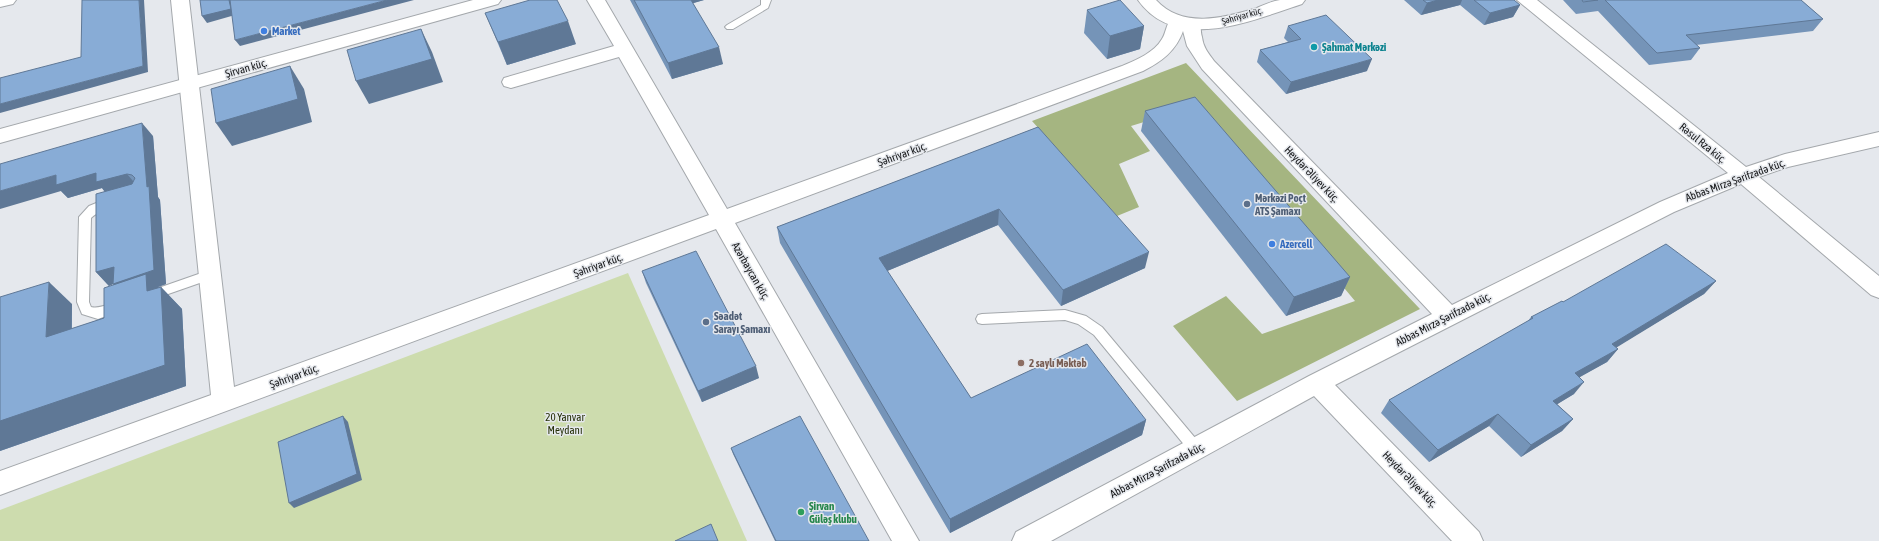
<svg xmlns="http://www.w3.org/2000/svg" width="1879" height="541" font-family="'Asap Condensed',sans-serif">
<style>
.green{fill:#cddcae}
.forest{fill:#a5b581}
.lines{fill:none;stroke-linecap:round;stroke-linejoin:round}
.lane-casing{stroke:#a4a8ac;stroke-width:2}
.street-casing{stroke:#a4a8ac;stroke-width:2}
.secondary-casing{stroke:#a4a8ac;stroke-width:2}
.lane{fill:#fff;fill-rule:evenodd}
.street{fill:#fff;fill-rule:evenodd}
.secondary{fill:#fff;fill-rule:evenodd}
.wall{fill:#7594b8}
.shaded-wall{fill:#5f7896}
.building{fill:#88acd6;stroke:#5f7896}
.shop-dot{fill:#3f7fe0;stroke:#e5e8ed;stroke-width:1.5}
.culture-dot{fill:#0f9aa8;stroke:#e5e8ed;stroke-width:1.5}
.service-dot{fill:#5c6f8a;stroke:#e5e8ed;stroke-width:1.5}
.education-dot{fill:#8d6e63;stroke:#e5e8ed;stroke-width:1.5}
.leisure-dot{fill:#2e9e5b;stroke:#e5e8ed;stroke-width:1.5}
.labels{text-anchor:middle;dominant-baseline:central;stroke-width:3;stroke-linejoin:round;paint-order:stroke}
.far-street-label{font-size:9px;fill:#141517;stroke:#e5e8ed}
.shop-label{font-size:11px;font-weight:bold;fill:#366cbe;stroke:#e5e8ed;text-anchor:start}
.culture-label{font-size:11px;font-weight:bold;fill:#0d838f;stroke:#e5e8ed;text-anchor:start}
.street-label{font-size:11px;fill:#141517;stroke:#e5e8ed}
.service-label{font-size:11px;font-weight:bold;fill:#4e5e75;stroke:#e5e8ed;text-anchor:start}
.education-label{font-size:11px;font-weight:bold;fill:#785e54;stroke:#e5e8ed;text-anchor:start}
.park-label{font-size:11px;fill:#252f07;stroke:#e5e8ed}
.leisure-label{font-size:11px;font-weight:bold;fill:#27864d;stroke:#e5e8ed;text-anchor:start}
</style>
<rect width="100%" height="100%" fill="#e5e8ed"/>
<!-- green -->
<path class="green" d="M628 273 747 541H0V510Z"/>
<!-- forest -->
<path class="forest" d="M1186 63 1420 309 1237 401 1173 326 1226 296 1262 334 1355 301 1193 107 1131 126 1150 151 1119 164 1139 207 1117 216 1032 121Z"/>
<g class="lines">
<defs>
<g id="lane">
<path d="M761 0H771L768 8 733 29H727L725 27 727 25 761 5Z"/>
<path d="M111 197 115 198 117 201C113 207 98 211 91 218L89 302 91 307C102 310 112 300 122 304L124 307 122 310 98 319 82 314 77 302 79 217 89 206Z"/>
<path d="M210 270 214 272 216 275 214 278 151 300 147 298 145 295 147 292Z"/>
<path d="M1065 310 1086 316 1102 327 1201 445 1203 449 1201 453 1196 455 1191 453 1094 335 1078 324 1065 320 982 324 978 323 976 319 978 315 982 314Z"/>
</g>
<g id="street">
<path d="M0 0H16L13 4 0 7Z"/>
<path d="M171 0H189L234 387 709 215 619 57 511 88 504 86 502 82 504 78 614 46 587 0H605L727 209 1122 66C1136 60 1154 53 1162 39 1166 33 1166 25 1171 18L1177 17 1183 18 1186 22 1192 20 1198 21C1202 26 1200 31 1202 37 1203 47 1209 54 1214 61L1452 305 1660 202 1728 173 1517 0H1537L1746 167 1785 154 1879 132V146L1788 167 1759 177 1879 276V298L1871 295 1741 184 1674 212 1335 385 1479 532 1483 541H1452L1314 396 1051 541H1012L1016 532 1309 376 1432 314 1202 69 1187 46 1183 31C1176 51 1161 62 1143 71L735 223 919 541H892L716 229 0 495V471L211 395Z"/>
</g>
<g id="secondary">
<path d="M473 0H501L498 4 0 143V129Z"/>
<path d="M1138 0H1156C1182 29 1224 18 1257 8 1264 5 1272 1 1280 0 1288 0 1297 0 1305 0L1302 4C1253 20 1176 54 1138 0Z"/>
</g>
</defs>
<!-- lane casing -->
<use href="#lane" class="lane-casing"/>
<!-- street casing -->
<use href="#street" class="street-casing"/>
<!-- secondary casing -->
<use href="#secondary" class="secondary-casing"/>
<!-- lane -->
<use href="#lane" class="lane"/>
<!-- street -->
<use href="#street" class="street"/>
<!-- secondary -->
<use href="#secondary" class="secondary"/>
</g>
<!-- wall -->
<g class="wall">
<path d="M630 0H704L693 3 723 64 672 79Z"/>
<path d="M1404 0H1514L1520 5 1513 17 1484 25 1460 5 1421 15Z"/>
<path d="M1563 0H1801L1823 19 1813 31 1696 45 1700 48 1691 60 1649 65 1598 11 1576 14Z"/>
<path d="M1087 10 1144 26 1140 49 1107 59 1084 33Z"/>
<path d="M485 13 576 44 507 65Z"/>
<path d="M1288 26 1367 71 1286 94 1257 62 1260 50 1288 42 1284 38Z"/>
<path d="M1145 111 1350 277 1341 296 1286 316 1141 131Z"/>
<path d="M1038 127 1145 268 1061 306 998 225 887 271 971 398 1146 420 1142 435 950 533 780 243 777 227Z"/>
<path d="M153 136 158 197 160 200 166 284 158 287V288L161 287 182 309 186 386 0 451V297L72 304V329L104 318 114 285 113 284 109 286 96 272 105 192 102 188 68 198 61 191Z"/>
<path d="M642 271 759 378 702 402 646 283Z"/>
<path d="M1716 281 1704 294 1616 347 1618 349 1607 362 1579 377 1574 394 1557 404 1573 419 1562 431 1521 457 1489 426 1429 462 1381 413 1389 400 1528 321 1531 317 1563 302Z"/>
<path d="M731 448 869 541H775L733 454Z"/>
</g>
<!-- shaded-wall -->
<g class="shaded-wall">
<path d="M139 0H144L148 72 0 113V104L143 66Z"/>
<path d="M229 0H232L235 15 207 23 202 16Z"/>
<path d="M387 0H414L240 46 235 40Z"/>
<path d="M686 0H704L687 5Z"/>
<path d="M1438 0H1462L1460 5 1421 15 1427 3Z"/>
<path d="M1520 5 1513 17 1484 25 1490 13Z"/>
<path d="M568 21 576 44 507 65 498 42Z"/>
<path d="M1144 26 1140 49 1107 59 1110 36Z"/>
<path d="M421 29 432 52 443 82 369 104 356 81Z"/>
<path d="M719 47 723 64 672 79 668 63Z"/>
<path d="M1372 59 1367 71 1286 94 1291 82Z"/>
<path d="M290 66 304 89 312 122 232 146 216 123Z"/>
<path d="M142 123 153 136 158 197 160 200 166 284 158 287 161 291V287L182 309 186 386 0 451V421L126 298 113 284 109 286 96 272 147 187Z"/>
<path d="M96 173 127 174 139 188 108 196 102 188 68 198 61 191 0 209V191L56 175Z"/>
<path d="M999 209 998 225 880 274 879 258Z"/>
<path d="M1149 252 1145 268 1061 306 1063 290Z"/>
<path d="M1350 277 1341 296 1286 316 1294 297Z"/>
<path d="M1716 281 1704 294 1601 357 1612 344Z"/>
<path d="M49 282 72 304 71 358 46 337Z"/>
<path d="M1618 349 1607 362 1564 386 1575 373Z"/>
<path d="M756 366 759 378 702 402 698 391Z"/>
<path d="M1584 382 1574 394 1543 413 1553 401Z"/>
<path d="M1498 414 1489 426 1429 462 1438 450Z"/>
<path d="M343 416 348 422 362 480 294 508 289 503Z"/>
<path d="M1573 419 1562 431 1521 457 1531 445Z"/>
<path d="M1146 420 1142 435 950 533V519Z"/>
</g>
<!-- building -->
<g class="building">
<path d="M82 0H139L143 66 0 104V78L81 57Z"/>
<path d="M200 0H229L231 9 202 16Z"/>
<path d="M230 0H387L235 40Z"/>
<path d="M530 0H557L568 21 498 42 485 13Z"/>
<path d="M634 0H691L719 47 668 63Z"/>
<path d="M1120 0 1144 26 1110 36 1087 10Z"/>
<path d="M1423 0H1438L1427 3Z"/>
<path d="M1474 0H1514L1520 5 1490 13Z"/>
<path d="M1582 0H1598L1583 2Z"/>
<path d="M1605 0H1801L1823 19 1686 35 1700 48 1657 53Z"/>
<path d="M1326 15 1372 59 1291 82 1260 50 1301 39 1288 26Z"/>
<path d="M421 29 432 59 356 81 347 50Z"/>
<path d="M290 66 298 99 216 123 211 89Z"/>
<path d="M1195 97 1350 277 1294 297 1145 111Z"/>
<path d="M142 123 147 187 149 186 154 270 113 284 114 267 96 272V194L132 184 135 178 132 175 127 174 96 182V173L56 185V175L0 191V164Z"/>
<path d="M1038 127 1149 252 1063 290 999 209 879 258 971 398 1087 344 1146 420 950 519 777 227Z"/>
<path d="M1666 244 1716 281 1612 344 1618 349 1575 373 1584 382 1553 401 1573 419 1531 445 1498 414 1438 450 1389 400 1533 318 1531 317 1562 301 1563 302Z"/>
<path d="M696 251 756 366 698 391 642 271Z"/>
<path d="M146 274 147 291 161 287 165 365 0 421V297L49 282 46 337 104 318V288Z"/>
<path d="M343 416 357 474 289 503 278 442Z"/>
<path d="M800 416 869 541H776L731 448Z"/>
<path d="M711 524 718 541H675Z"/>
</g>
<!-- markers -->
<g class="shop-dot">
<circle cx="264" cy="31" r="4"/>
<circle cx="1272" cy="244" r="4"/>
</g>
<circle class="culture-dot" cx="1314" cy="47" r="4"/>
<g class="service-dot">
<circle cx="1247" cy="204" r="4"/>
<circle cx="706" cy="322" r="4"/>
</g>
<circle class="education-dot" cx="1021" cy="363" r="4"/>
<circle class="leisure-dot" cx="801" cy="512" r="4"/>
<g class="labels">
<!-- far-street labels -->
<g class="far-street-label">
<text transform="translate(1242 16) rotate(-16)">Şəhriyar küç.</text>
</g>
<!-- shop labels -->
<g class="shop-label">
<text x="272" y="31">Market</text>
<text x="1280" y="244">Azercell</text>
</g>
<!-- culture labels -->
<g class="culture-label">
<text x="1322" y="47">Şahmat Mərkəzi</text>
</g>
<!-- street labels -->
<g class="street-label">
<text transform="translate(246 68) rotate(-16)">Şirvan küç.</text>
<text transform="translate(1703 143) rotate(39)">Rəsul Rza küç.</text>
<text transform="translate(902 154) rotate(-20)">Şəhriyar küç.</text>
<text transform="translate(1312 174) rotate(46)">Heydər Əliyev küç.</text>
<text transform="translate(1735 180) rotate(-20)">Abbas Mirzə Şərifzadə küç.</text>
<text transform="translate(598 265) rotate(-20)">Şəhriyar küç.</text>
<text transform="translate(751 271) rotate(60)">Azərbaycan küç.</text>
<text transform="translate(1443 319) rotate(-27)">Abbas Mirzə Şərifzadə küç.</text>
<text transform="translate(294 376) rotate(-20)">Şəhriyar küç.</text>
<text transform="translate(1157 470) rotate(-28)">Abbas Mirzə Şərifzadə küç.</text>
<text transform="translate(1410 479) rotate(46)">Heydər Əliyev küç.</text>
</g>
<!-- service labels -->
<g class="service-label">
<text x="1255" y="198">Mərkəzi Poçt<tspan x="1255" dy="13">ATS Şamaxı</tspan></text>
<text x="714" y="316">Səadət<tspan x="714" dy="13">Sarayı Şamaxı</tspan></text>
</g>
<!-- education labels -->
<g class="education-label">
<text x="1029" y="363">2 saylı Məktəb</text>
</g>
<!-- park labels -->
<g class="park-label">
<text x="565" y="417">20 Yanvar<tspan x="565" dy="13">Meydanı</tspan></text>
</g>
<!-- leisure labels -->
<g class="leisure-label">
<text x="809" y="506">Şirvan<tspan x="809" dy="13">Güləş klubu</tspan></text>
</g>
</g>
</svg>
